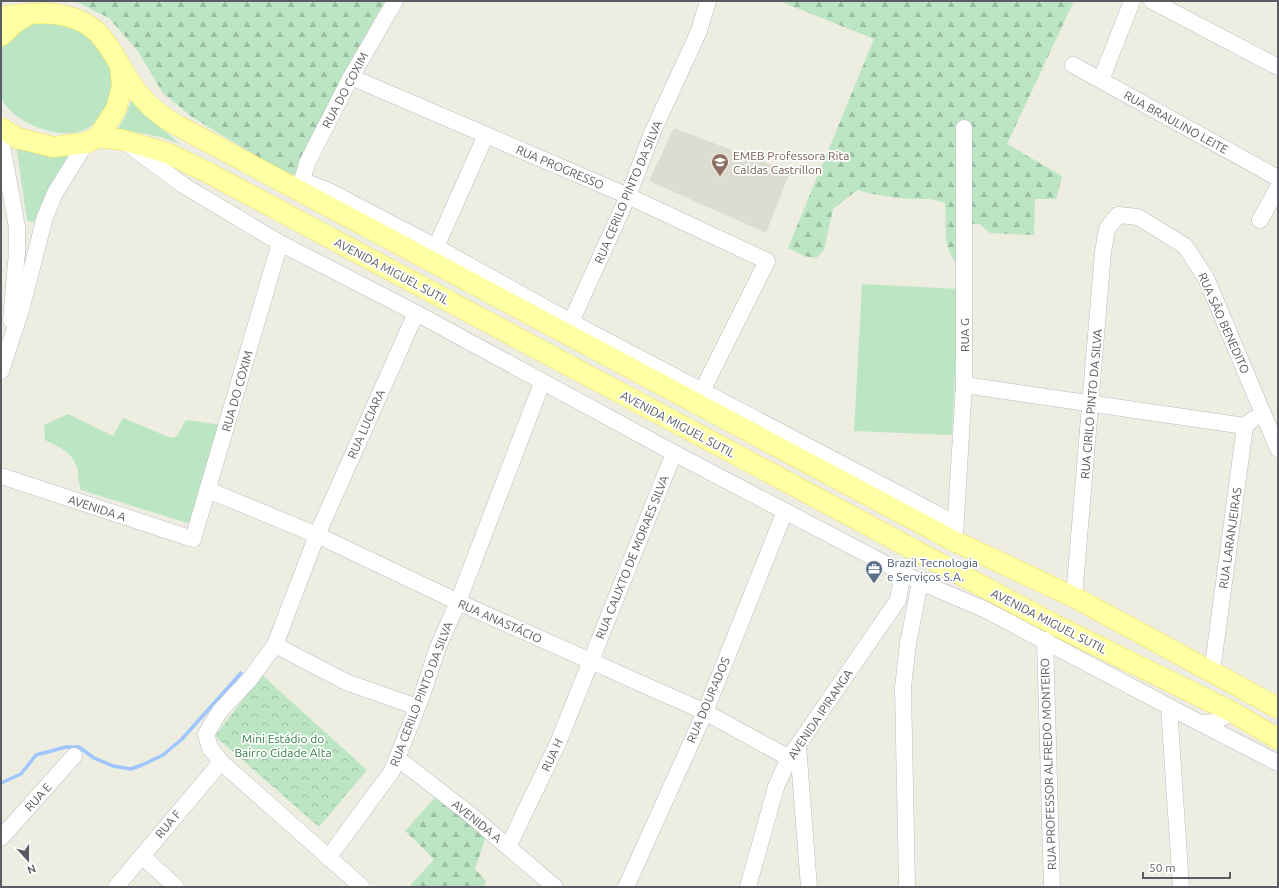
<svg xmlns="http://www.w3.org/2000/svg" width="1279" height="888" font-family="Ubuntu,sans-serif">
<style>
.education{fill:#dddcd0}
.green{fill:#bce6c3}
.forest{fill:url(#forest-firs)}
.park{fill:url(#park-crowns)}
.lines{fill:none;stroke-linecap:round;stroke-linejoin:round}
.stream{stroke:#9fc6ff;stroke-width:3.5}
.minor-casing{stroke:#bcbdc3;stroke-width:17}
.major-casing{stroke:#f5e252;stroke-width:21}
.minor{stroke:#fff;stroke-width:16}
.major{stroke:#ffffa4;stroke-width:20}
.labels{text-anchor:middle;dominant-baseline:central;stroke-width:3.5;stroke-linejoin:round;paint-order:stroke}
.street-label{font-size:12px;fill:#5a5c63;stroke:#fff}
.education-label{font-size:12px;fill:#785e54;stroke:#fff;text-anchor:start}
.service-label{font-size:12px;fill:#4e5e75;stroke:#fff;text-anchor:start}
.park-label{font-size:12px;fill:#318242;stroke:#fff}
</style>
<defs>
<pattern id="forest-firs" width="22" height="20" patternUnits="userSpaceOnUse"><rect width="22" height="20" fill="#bce6c3"/><path d="M5 1l3.5 6h-7zM16 11l3.5 6h-7z" fill="#9cbea2"/></pattern>
<pattern id="park-crowns" width="20" height="18" patternUnits="userSpaceOnUse"><rect width="20" height="18" fill="#bce6c3"/><path d="M2 6a3 3 0 1 1 6 0M12 15a3 3 0 1 1 6 0" fill="none" stroke="#9cbea2"/></pattern>
</defs>
<rect width="100%" height="100%" fill="#edede1"/>
<!-- education -->
<path class="education" d="M674 128 790 172 766 233 649 181Z"/>
<!-- green -->
<g class="green">
<path d="M47 20 77 28 110 54 115 95C107 107 100 122 86 129 62 142 11 123 1 97 0 89 1 59 1 48 10 30 28 23 47 20Z"/>
<path d="M132 99 149 118 180 144 161 137 118 129 125 117Z"/>
<path d="M16 145 47 156H71L42 204 34 222H30L27 220Z"/>
<path d="M862 284 959 289 952 435 854 431Z"/>
<path d="M68 414 113 436 123 418 171 438 177 436 186 420 222 425 194 525 81 490C78 482 79 476 77 468 73 452 57 446 45 440L44 425Z"/>
</g>
<!-- forest -->
<g class="forest">
<path d="M75 1H393L299 177 282 171 192 117 163 93 137 50 109 18Z"/>
<path d="M779 1H1074L1007 144 1062 176 1056 199H1035L1034 235 990 233 980 224H972L962 272C941 245 947 234 945 203 932 198 926 199 912 199 893 198 875 195 857 190L833 209 824 250 816 258 804 256 788 248 874 39Z"/>
<path d="M436 796 486 836 475 869 486 881 484 887H409L434 859 405 831Z"/>
</g>
<!-- park -->
<path class="park" d="M262 675 367 770 319 827 215 736Z"/>
<g class="lines">
<!-- stream -->
<path class="stream" d="M1 783 21 774 36 755 66 747H79L94 758 113 766 131 769 142 765 163 755 182 739 241 673"/>
<defs>
<g id="minor">
<path d="M1152 1 1278 67"/>
<path d="M1073 65 1278 178"/>
<path d="M351 77 628 196 767 261 702 391"/>
<path d="M1101 80 1132 1"/>
<path d="M1 140 17 227V252L11 320"/>
<path d="M129 145 183 185 280 243 416 313 674 453 920 582 986 610 1200 723 1214 722 1232 712"/>
<path d="M301 183 308 161 351 77 395 1"/>
<path d="M294 188 301 183H308L329 191 436 247 571 322 956 524"/>
<path d="M1260 220 1278 188"/>
<path d="M436 247 486 135"/>
<path d="M416 313 317 535 275 645 346 682 417 707"/>
<path d="M571 322 628 196 653 131 699 31 708 1"/>
<path d="M1 371 21 310 45 217 55 193 86 143"/>
<path d="M964 385 1245 426"/>
<path d="M1 476 193 539 280 243"/>
<path d="M208 490 317 535 458 602 705 712 789 758"/>
<path d="M955 534 964 385V128"/>
<path d="M1074 597 1103 252 1107 229 1118 215 1138 217 1185 246 1206 278 1278 449"/>
<path d="M1045 640 1052 887"/>
<path d="M275 645 250 679 220 711 206 734 210 748 221 762 362 887"/>
<path d="M1212 672 1245 426 1253 419"/>
<path d="M1169 707 1181 887"/>
<path d="M1200 723 1278 763"/>
<path d="M798 746 809 887"/>
<path d="M397 758 467 812 555 887"/>
<path d="M1 838 74 756"/>
<path d="M508 847 558 743 674 453"/>
<path d="M142 856 176 887"/>
<path d="M328 858 392 771 421 698 438 647 458 602 542 383"/>
<path d="M116 887 221 762"/>
<path d="M626 887 705 712 785 511"/>
<path d="M748 887 776 787 789 758 898 600 903 572"/>
<path d="M907 887 903 687 908 644 920 582"/>
</g>
<g id="major">
<path d="M1 16C21 15 43 11 62 15 95 22 104 38 120 65 132 88 150 110 173 123L954 541 1074 597 1278 708"/>
<path d="M1 36 16 22 28 15"/>
<path d="M1 128 17 138 53 147 86 143 98 137 116 109 122 87 120 65"/>
<path d="M98 137 123 140 167 153 207 172 922 554 1057 626 1232 712 1278 739"/>
</g>
</defs>
<!-- minor casing -->
<use href="#minor" class="minor-casing"/>
<!-- major casing -->
<use href="#major" class="major-casing"/>
<!-- minor -->
<use href="#minor" class="minor"/>
<!-- major -->
<use href="#major" class="major"/>
</g>
<!-- icons -->
<defs>
<symbol id="school-pin" viewBox="-11 -11 22 30"><path d="M0 17L-7.5 6A9.5 9.5 0 1 1 7.5 6Z" fill="#8d6e63" stroke="#fff"/><path d="M0-5L7-2L0 1L-7-2ZM-4 1L0 2.5L4 1V4Q0 6-4 4Z" fill="#fff"/></symbol>
<symbol id="office-pin" viewBox="-11 -11 22 30"><path d="M0 17L-7.5 6A9.5 9.5 0 1 1 7.5 6Z" fill="#5c6f8a" stroke="#fff"/><path d="M-6-3h4V-5.5h4V-3h4V5H-6ZM-1-4.5V-3h2v-1.5ZM-6 0V1H6V0Z" fill="#fff"/></symbol>
</defs>
<g fill-rule="evenodd">
<use href="#school-pin" x="710" y="152" width="20" height="27"/>
<use href="#office-pin" x="864" y="559" width="20" height="27"/>
</g>
<g class="labels">
<!-- street labels -->
<g class="street-label">
<text transform="translate(345 90) rotate(-62)">RUA DO COXIM</text>
<text transform="translate(1176 122) rotate(29)">RUA BRAULINO LEITE</text>
<text transform="translate(560 167) rotate(23)">RUA PROGRESSO</text>
<text transform="translate(628 192) rotate(-67)">RUA CERILO PINTO DA SILVA</text>
<text transform="translate(392 271) rotate(28)">AVENIDA MIGUEL SUTIL</text>
<text transform="translate(1224 323) rotate(66)">RUA SÃO BENEDITO</text>
<text transform="translate(964 335) rotate(-90)">RUA G</text>
<text transform="translate(237 391) rotate(-74)">RUA DO COXIM</text>
<text transform="translate(1091 404) rotate(-85)">RUA CIRILO PINTO DA SILVA</text>
<text transform="translate(366 424) rotate(-66)">RUA LUCIARA</text>
<text transform="translate(678 424) rotate(28)">AVENIDA MIGUEL SUTIL</text>
<text transform="translate(97 508) rotate(18)">AVENIDA A</text>
<text transform="translate(1230 538) rotate(-82)">RUA LARANJEIRAS</text>
<text transform="translate(632 557) rotate(-68)">RUA CALIXTO DE MORAES SILVA</text>
<text transform="translate(500 621) rotate(24)">RUA ANASTÁCIO</text>
<text transform="translate(1049 621) rotate(27)">AVENIDA MIGUEL SUTIL</text>
<text transform="translate(421 694) rotate(-69)">RUA CERILO PINTO DA SILVA</text>
<text transform="translate(708 700) rotate(-67)">RUA DOURADOS</text>
<text transform="translate(820 714) rotate(-56)">AVENIDA IPIRANGA</text>
<text transform="translate(552 755) rotate(-65)">RUA H</text>
<text transform="translate(1048 764) rotate(-92)">RUA PROFESSOR ALFREDO MONTEIRO</text>
<text transform="translate(38 797) rotate(-48)">RUA E</text>
<text transform="translate(477 821) rotate(39)">AVENIDA A</text>
<text transform="translate(168 824) rotate(-50)">RUA F</text>
</g>
<!-- education labels -->
<g class="education-label">
<text x="733" y="155">EMEB Professora Rita<tspan x="733" dy="14">Caldas Castrillon</tspan></text>
</g>
<!-- service labels -->
<g class="service-label">
<text x="887" y="562">Brazil Tecnologia<tspan x="887" dy="14">e Serviços S.A.</tspan></text>
</g>
<!-- park labels -->
<g class="park-label">
<text x="283" y="738">Mini Estádio do<tspan x="283" dy="14">Bairro Cidade Alta</tspan></text>
</g>
</g>
<!-- border -->
<rect width="1279" height="888" fill="none" stroke="#5a5c63" stroke-width="4"/>
<!-- north arrow -->
<g transform="translate(28 860) rotate(159)" stroke="#ffffff" stroke-width="3" paint-order="stroke">
<path d="M0-3L7 15L0 10L-7 15Z" fill="#5a5c63"/>
<text y="-6" font-size="11" font-weight="bold" text-anchor="middle" fill="#5a5c63">N</text>
</g>
<!-- scale -->
<path d="M1143 872v6h87v-6" fill="none" stroke="#5a5c63" stroke-width="2"/>
<text x="1149" y="872" font-size="12" fill="#5a5c63" stroke="#ffffff" stroke-width="3" paint-order="stroke">50 m</text>
</svg>
